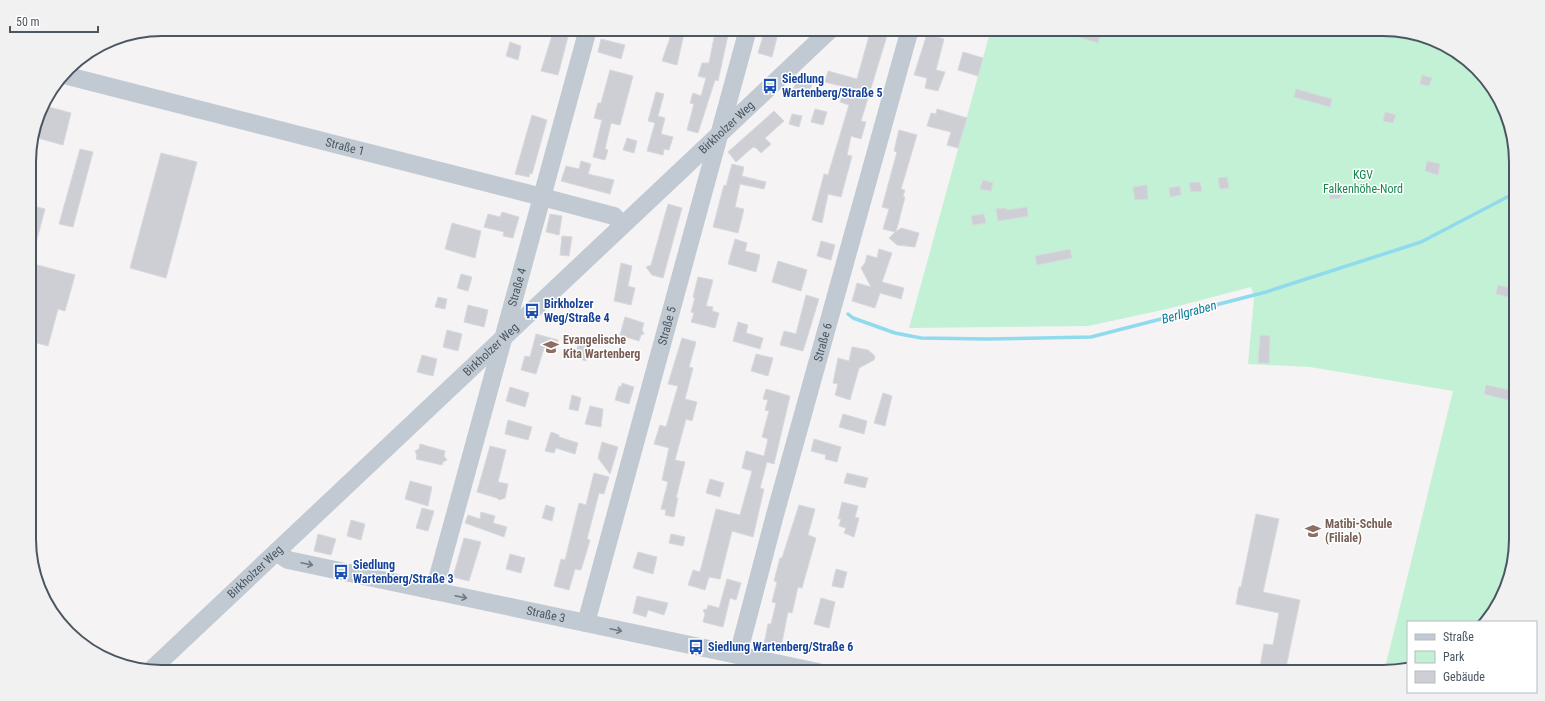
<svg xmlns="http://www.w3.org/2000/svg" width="1545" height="701" font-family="'Roboto Condensed',sans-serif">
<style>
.green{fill:#c3f1d5}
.water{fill:#90daee}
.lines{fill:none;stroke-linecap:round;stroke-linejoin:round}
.stream{stroke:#90daee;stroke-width:3.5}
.building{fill:#cdcfd5;stroke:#d7d9de}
.minor{stroke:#c1cad2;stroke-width:18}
.oneway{stroke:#6e7983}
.labels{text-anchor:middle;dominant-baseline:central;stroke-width:3;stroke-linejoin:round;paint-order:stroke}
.transit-label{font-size:12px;font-weight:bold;fill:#164399;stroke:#fff;text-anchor:start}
.street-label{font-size:12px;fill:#4a5661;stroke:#fff}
.park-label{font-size:12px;fill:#17864f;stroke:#fff}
.education-label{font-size:12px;font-weight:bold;fill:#785e54;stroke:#fff;text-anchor:start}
.water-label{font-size:13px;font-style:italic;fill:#0c7c9b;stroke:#fff}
.rim{fill:none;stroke:#4a5661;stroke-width:2}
</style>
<rect width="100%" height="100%" fill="#f5f3f3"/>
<!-- green -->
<path class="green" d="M991 29H1383L1434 39 1489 81 1515 145 1516 539 1506 590 1487 622H1408V666L1392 672H1384L1453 391 1310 367 1248 364 1254 298 1251 287 1167 309 1088 326 909 328Z"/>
<!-- water -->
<path class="water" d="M1515 289V326L1512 316Z"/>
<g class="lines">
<!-- stream -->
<path class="stream" d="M848 314 853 318 895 333 921 338 987 339 1091 337 1266 292 1421 242 1515 193"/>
</g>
<!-- building -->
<g class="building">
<path d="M554 29H570L558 75 541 71Z"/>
<path d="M673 29H685L677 65 662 61Z"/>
<path d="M765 29H779L772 57 758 53Z"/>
<path d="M871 29H889L861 121 866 122 861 139 851 136 847 155 852 156 841 197 828 194 822 223 812 220 824 174 828 175 849 105 840 102 845 87 825 82 828 71 857 79Z"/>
<path d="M1060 29H1085L1100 34 1098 43 1060 31Z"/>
<path d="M715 33 728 35 718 81 715 80 698 133 687 130 694 104 690 103 693 93 701 96 706 78 698 76 702 63H709Z"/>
<path d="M927 34 944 39 936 70 945 72 938 91 925 88 927 78 914 75Z"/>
<path d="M601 39 625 45 621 59 598 52Z"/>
<path d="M510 42 521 46 518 60 506 56Z"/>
<path d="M963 52 983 58 978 76 958 70Z"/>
<path d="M610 70 633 76 620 125 611 123 605 149 608 150 605 160 593 157 602 120 594 118 598 103H601Z"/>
<path d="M1422 75 1432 78 1429 86 1420 84Z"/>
<path d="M797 78 812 84 807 98 792 93Z"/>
<path d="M1296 89 1332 99 1330 107 1294 97Z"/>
<path d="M656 92 664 94 658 116 665 118 661 134 673 137 669 150 664 149 663 155 647 151 655 123 648 121Z"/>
<path d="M42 105 71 113 63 145 34 137Z"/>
<path d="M815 109 827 112 823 125 811 122Z"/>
<path d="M937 109 967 118 958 148 947 145 951 132 927 126 931 113 936 114Z"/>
<path d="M774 111 784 121 765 138 771 144 761 153 756 148 753 147 736 162 728 152Z"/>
<path d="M1385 112 1396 115 1393 123 1383 121Z"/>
<path d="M792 114 802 116 799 127 789 124Z"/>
<path d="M532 115 547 120 532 174 530 173 529 177 515 174Z"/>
<path d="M899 130 917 135 901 189 905 190 903 196 905 197 896 232 901 228 919 233 915 247 897 245 889 238 895 232 883 229 889 209 882 207 897 152 894 151Z"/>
<path d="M627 138 637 141 634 153 623 150Z"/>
<path d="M80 149 93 152 73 227 59 224Z"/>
<path d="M161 153 197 162 166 278 130 268Z"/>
<path d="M581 161 591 164 588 174 614 180 610 194 561 181 566 166 579 169Z"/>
<path d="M1427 161 1440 164 1438 175 1425 171Z"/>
<path d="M732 164 744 167 742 176 766 182 764 189 740 184 735 207 744 209 738 233 713 227 724 185 726 186Z"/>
<path d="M1227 177 1229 188 1220 189 1218 178Z"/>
<path d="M983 180 993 183 991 191 980 189Z"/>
<path d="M1200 182 1202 191 1191 192 1189 183Z"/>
<path d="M1147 185 1148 199 1135 200 1133 187Z"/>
<path d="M1180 186 1181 195 1170 197 1169 188Z"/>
<path d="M1340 189 1341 198 1330 199 1329 190Z"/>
<path d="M668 204 682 208 663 278 652 275 646 267 651 265Z"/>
<path d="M29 205 45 209 33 254H30Z"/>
<path d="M1027 207 1028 216 998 221 996 209 1006 208 1007 210Z"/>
<path d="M502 212 519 217 513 238 503 236 504 232 484 227 488 214 500 217Z"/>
<path d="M550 214 562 216 559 235 546 232Z"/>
<path d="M984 214 986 223 973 225 971 216Z"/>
<path d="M452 223 481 231 475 258 445 249Z"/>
<path d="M562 236 572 237 569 256 560 255Z"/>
<path d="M735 239 747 243 745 251 760 255 756 272 728 264Z"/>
<path d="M821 241 835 245 831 260 817 256Z"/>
<path d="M879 249 892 253 882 282 904 288 901 299 880 293 875 308 852 301 857 283 871 287 861 268 865 263 867 255 877 258Z"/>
<path d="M1070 249 1072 258 1037 265 1035 256Z"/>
<path d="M778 261 807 270 801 291 772 282Z"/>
<path d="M30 263 75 275 65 311 58 309 48 346 30 341Z"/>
<path d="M621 263 632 266 628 286 635 288 631 305 614 301Z"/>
<path d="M461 274 472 277 468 291 457 288Z"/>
<path d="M698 277 713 280 706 306 713 307 712 311 719 313 715 328 691 322 694 313 691 312 695 298 693 297Z"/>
<path d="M1498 285 1511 288 1509 297 1496 294Z"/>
<path d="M806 295 819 299 803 351 780 345 784 331 796 334Z"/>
<path d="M438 297 447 299 445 309 435 307Z"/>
<path d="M468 305 488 310 484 327 464 322Z"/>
<path d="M625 317 644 323 642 330 644 334 641 335 639 341 620 335Z"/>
<path d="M738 322 748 325 746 333 763 338 760 349 733 341Z"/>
<path d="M447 330 462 334 458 351 443 347Z"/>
<path d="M536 334 558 340 556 351 544 348 536 374 521 370 525 356 530 357Z"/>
<path d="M1260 335 1270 336 1269 363H1258Z"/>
<path d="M682 338 696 342 689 367 693 368 685 399 697 402 692 421 686 419 675 460 685 462 676 498H678L674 517 665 515 666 510 661 509 668 482 662 480 669 448 654 444 660 425 666 427 678 386 668 384Z"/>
<path d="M579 341 590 344 586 361 575 357Z"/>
<path d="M852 347 868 350 875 356 874 360 859 368 850 400 835 395 838 384 833 383 838 358 849 361Z"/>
<path d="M756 354 773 358 768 376 751 371Z"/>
<path d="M422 355 437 359 433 376 417 372Z"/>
<path d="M622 383 634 387 629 404 615 400 619 386 621 387Z"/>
<path d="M1486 385 1514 391 1512 401 1484 394Z"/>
<path d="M510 387 529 393 525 407 506 401Z"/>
<path d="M766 389 790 396 774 464 767 462 760 488 764 489 753 537 732 531 720 579 709 577 705 590 688 585 693 570 700 572 716 509 740 515 752 471 742 468 746 451 764 456 768 439 762 437 769 411 765 410 768 400 763 399Z"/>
<path d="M883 393 892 396 885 426 874 423Z"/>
<path d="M572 395 581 398 578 411 569 409Z"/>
<path d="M590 406 603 409 601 427 585 424Z"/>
<path d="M843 414 867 421 864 434 839 427Z"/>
<path d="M508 420 532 427 528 440 505 434Z"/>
<path d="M551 432 559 435V437L578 443 575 454 556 448 554 453 545 451Z"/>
<path d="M814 439 841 447 837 462 825 459 826 455 811 451Z"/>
<path d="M602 442 618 447 610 474 598 458Z"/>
<path d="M420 444 445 451 444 456 447 460 443 462 442 465 416 459 417 455 415 451 419 449Z"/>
<path d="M490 446 506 450 498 482 508 484 505 498 499 500 497 498 477 492Z"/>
<path d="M594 473 609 477 604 494 599 493 587 539 590 540 581 570 575 569 569 590 554 586 561 559 565 560 579 503 586 505Z"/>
<path d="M847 473 868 478 865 488 844 483Z"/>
<path d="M710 479 724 483 720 497 706 493Z"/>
<path d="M410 481 432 487 428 506 405 499Z"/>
<path d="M842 502 858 506 855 517 859 518 854 537 844 533 846 528 839 526 841 519H838Z"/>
<path d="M546 505 555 508 552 521 542 518Z"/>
<path d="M799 505 815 509 808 535 816 538 802 588 798 587 792 613 788 612 781 647 764 644 768 624H771L776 603 772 602 777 582 774 581 780 558H782Z"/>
<path d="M422 508 434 511 428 531 416 528Z"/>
<path d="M481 512 495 516 493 523 507 527 504 537 465 523 468 515 480 519Z"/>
<path d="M1256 514 1279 519 1263 592 1300 600 1285 672H1268V669L1260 667 1264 644 1273 645 1279 613 1236 604 1239 587H1241Z"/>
<path d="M351 520 365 524 361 540 347 536Z"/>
<path d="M318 534 336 539 331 555 314 551Z"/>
<path d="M671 534 685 537 683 546 669 543Z"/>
<path d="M464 538 481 542 469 581 453 577Z"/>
<path d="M638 552 657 557 653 574 633 568Z"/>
<path d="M510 554 525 558 521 573 506 569Z"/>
<path d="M836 569 847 572 843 588 832 586Z"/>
<path d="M727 579 741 583 736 600 730 598 723 627 703 622 705 614 703 610 707 609 708 605 719 608Z"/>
<path d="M637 596 668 603 664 615 648 610 646 617 633 613Z"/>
<path d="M821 598 835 602 829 628 814 624Z"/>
</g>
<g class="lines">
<!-- minor -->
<g class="minor">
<path id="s1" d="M64 75 542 197 614 216 622 225"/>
<path id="s2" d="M276 552 288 560 818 672"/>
<path id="s3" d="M434 591 588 29"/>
<path id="s4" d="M586 623 748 29"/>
<path id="s5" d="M738 655 776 511 910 29"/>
<path id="s6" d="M151 670 831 29"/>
</g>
</g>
<!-- one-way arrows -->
<defs><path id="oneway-shaft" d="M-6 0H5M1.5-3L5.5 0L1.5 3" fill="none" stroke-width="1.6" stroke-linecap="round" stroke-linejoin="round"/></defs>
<g class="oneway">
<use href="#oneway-shaft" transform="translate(307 564) rotate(12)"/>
<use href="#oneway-shaft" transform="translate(461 597) rotate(12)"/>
<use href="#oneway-shaft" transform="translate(616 630) rotate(12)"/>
</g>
<!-- icons -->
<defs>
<symbol id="bus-bare" viewBox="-9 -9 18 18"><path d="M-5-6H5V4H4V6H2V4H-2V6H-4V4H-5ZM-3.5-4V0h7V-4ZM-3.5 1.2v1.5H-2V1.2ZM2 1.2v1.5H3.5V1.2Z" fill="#1a4fb4" stroke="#fff" stroke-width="2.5" paint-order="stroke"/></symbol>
<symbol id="school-bare" viewBox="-9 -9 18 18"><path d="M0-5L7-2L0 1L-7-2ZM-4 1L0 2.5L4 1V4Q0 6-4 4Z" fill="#8d6e63" stroke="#fff" stroke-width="2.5" paint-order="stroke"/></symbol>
</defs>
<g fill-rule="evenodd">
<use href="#bus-bare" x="759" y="75" width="22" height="22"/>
<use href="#bus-bare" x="521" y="300" width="22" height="22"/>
<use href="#school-bare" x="540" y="336" width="22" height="22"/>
<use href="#school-bare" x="1302" y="520" width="22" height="22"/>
<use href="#bus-bare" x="330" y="561" width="22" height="22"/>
<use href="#bus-bare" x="685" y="636" width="22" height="22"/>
</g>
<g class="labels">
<!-- transit labels -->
<g class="transit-label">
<text x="782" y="79">Siedlung<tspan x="782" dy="14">Wartenberg/Straße 5</tspan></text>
<text x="544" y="304">Birkholzer<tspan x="544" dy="14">Weg/Straße 4</tspan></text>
<text x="353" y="565">Siedlung<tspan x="353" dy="14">Wartenberg/Straße 3</tspan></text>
<text x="708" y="647">Siedlung Wartenberg/Straße 6</text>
</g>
<!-- street labels -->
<g class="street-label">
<text stroke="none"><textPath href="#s6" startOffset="791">Birkholzer Weg</textPath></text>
<text stroke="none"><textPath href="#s1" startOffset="290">Straße 1</textPath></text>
<text stroke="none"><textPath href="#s3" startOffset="315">Straße 4</textPath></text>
<text stroke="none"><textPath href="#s4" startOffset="308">Straße 5</textPath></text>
<text stroke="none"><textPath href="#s5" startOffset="324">Straße 6</textPath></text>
<text stroke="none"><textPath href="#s6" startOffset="467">Birkholzer Weg</textPath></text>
<text stroke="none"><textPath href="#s6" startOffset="143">Birkholzer Weg</textPath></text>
<text stroke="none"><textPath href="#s2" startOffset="278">Straße 3</textPath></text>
</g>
<!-- park labels -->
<g class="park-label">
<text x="1363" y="175">KGV<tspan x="1363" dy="14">Falkenhöhe-Nord</tspan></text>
</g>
<!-- education labels -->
<g class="education-label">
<text x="563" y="340">Evangelische<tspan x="563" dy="14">Kita Wartenberg</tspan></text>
<text x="1325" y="524">Matibi-Schule<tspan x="1325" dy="14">(Filiale)</tspan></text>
</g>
<!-- water labels -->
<g class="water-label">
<text transform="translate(1189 312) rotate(-15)">Berllgraben</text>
</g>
</g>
<!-- crop -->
<path d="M0 0H1545V701H0ZM162 36H1383A126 126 0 0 1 1509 162V539A126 126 0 0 1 1383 665H162A126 126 0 0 1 36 539V162A126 126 0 0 1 162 36Z" fill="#f1f1f2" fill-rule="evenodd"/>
<path class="rim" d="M162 36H1383A126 126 0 0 1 1509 162V539A126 126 0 0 1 1383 665H162A126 126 0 0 1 36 539V162A126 126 0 0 1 162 36Z"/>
<!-- legend -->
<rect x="1407" y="621" width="130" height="72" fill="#ffffff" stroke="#b7bbc0"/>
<rect x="1415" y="634" width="20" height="6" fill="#c1cad2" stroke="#b7bbc0"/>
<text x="1443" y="641" font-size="12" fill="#4a5661">Straße</text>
<rect x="1415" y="651" width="20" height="12" fill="#c3f1d5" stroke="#b7bbc0"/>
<text x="1443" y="661" font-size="12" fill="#4a5661">Park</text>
<rect x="1415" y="671" width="20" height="12" fill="#cdcfd5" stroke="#b7bbc0"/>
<text x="1443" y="681" font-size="12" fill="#4a5661">Gebäude</text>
<!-- scale -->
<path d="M10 26v6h88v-6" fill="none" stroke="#4a5661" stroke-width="2"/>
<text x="16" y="26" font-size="12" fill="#4a5661" stroke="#ffffff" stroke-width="3" paint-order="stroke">50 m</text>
</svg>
